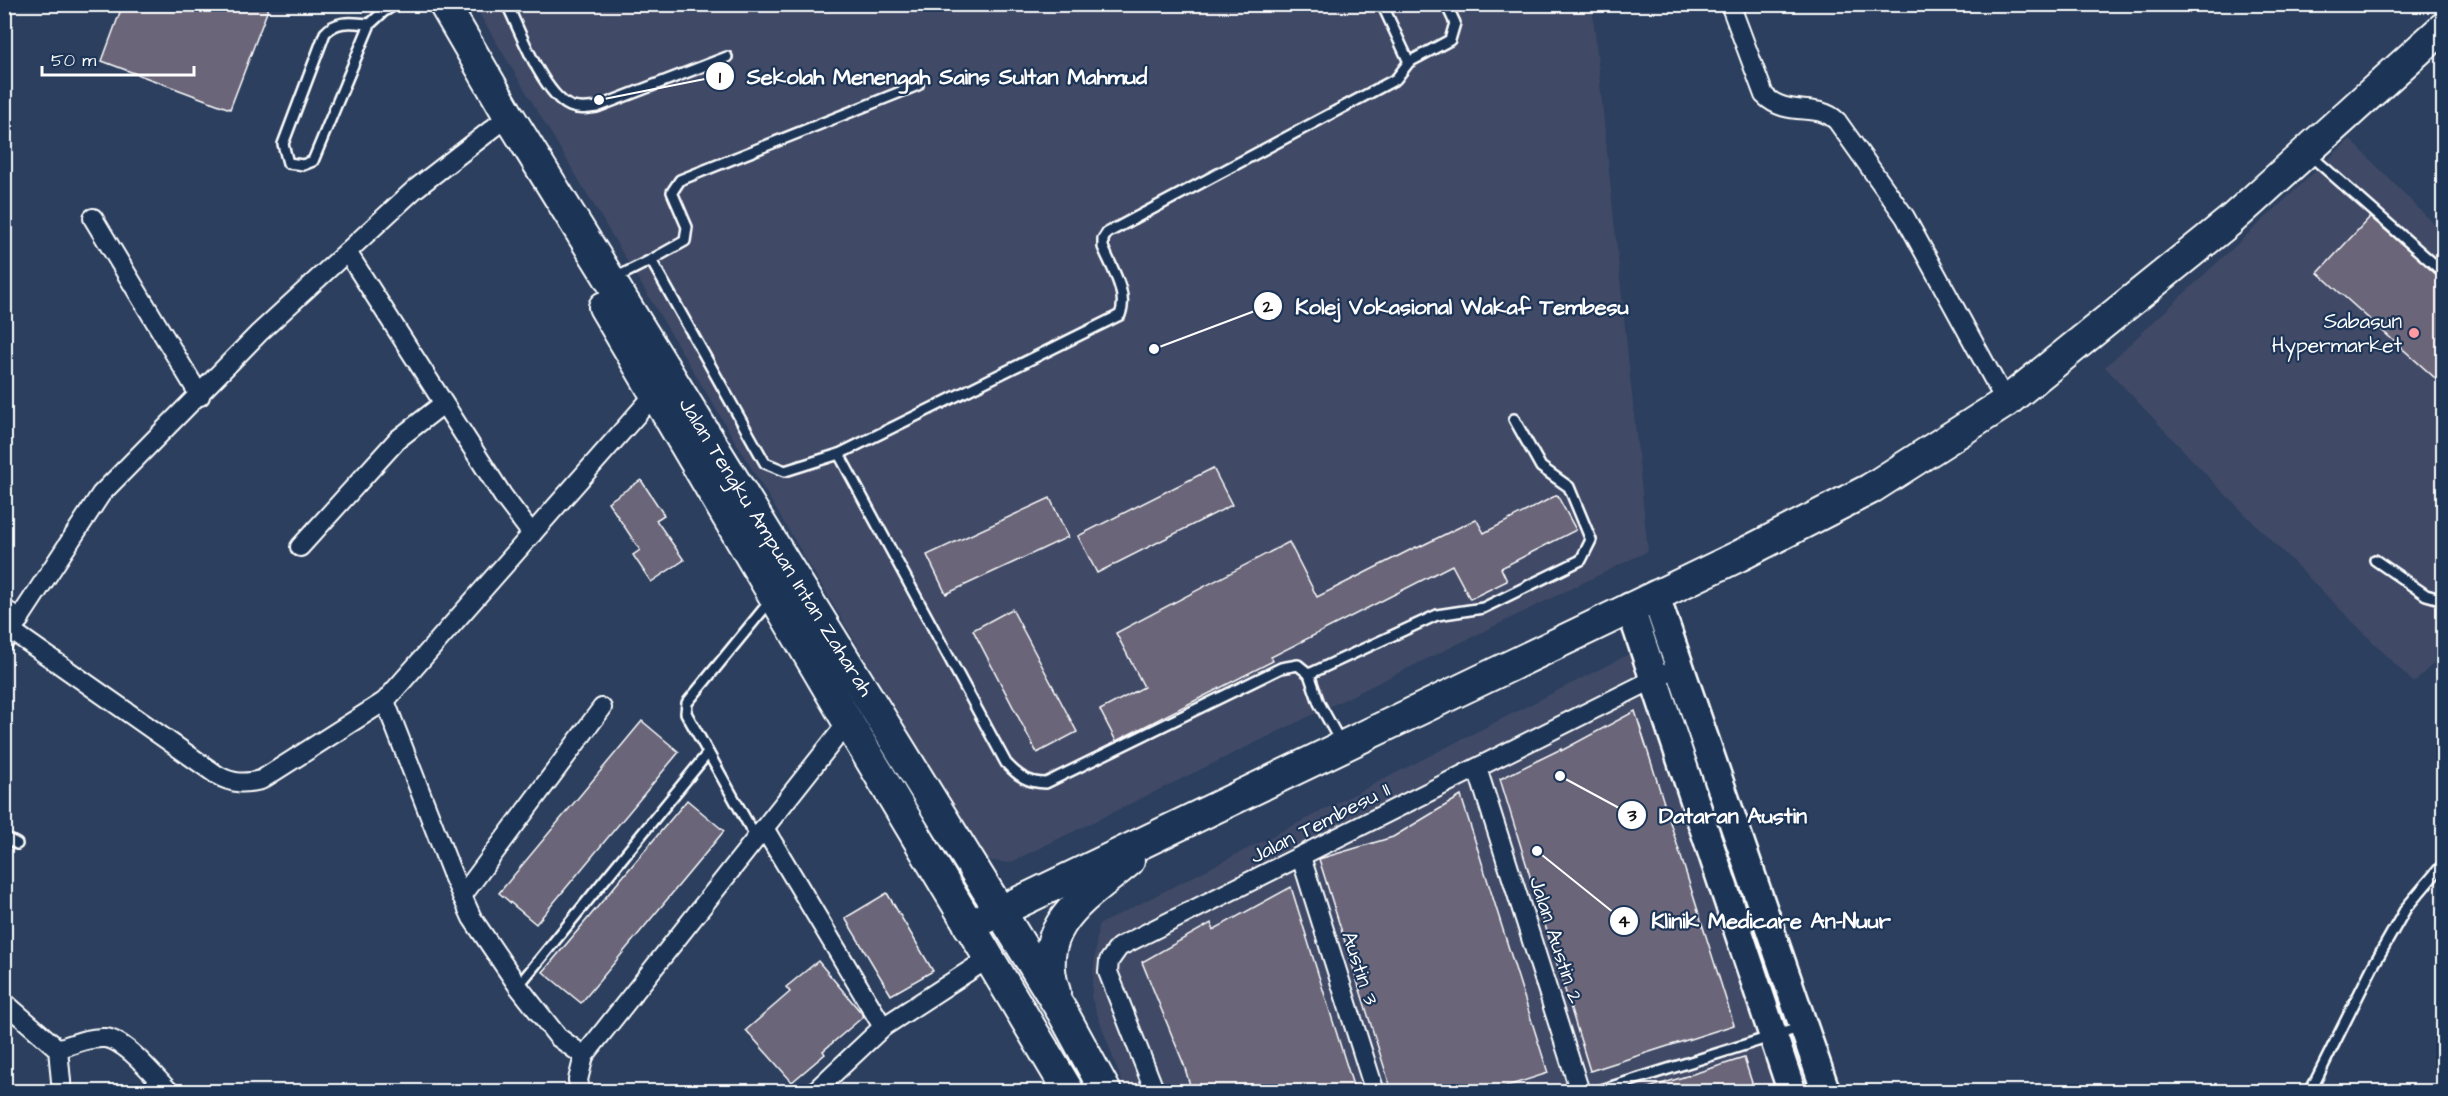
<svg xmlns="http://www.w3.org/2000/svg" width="2448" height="1096" font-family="'Architects Daughter',sans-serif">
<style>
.built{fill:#3f4a66}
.building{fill:#6a6579;stroke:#fff;stroke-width:1.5}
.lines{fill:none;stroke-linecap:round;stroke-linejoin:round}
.lane-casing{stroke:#fff;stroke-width:14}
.street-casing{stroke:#fff;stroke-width:22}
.secondary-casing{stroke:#fff;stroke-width:32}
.primary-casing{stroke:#fff;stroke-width:34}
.lane{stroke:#1d3557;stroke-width:9}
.street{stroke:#1d3557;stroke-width:18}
.secondary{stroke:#1d3557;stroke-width:27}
.primary{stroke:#1d3557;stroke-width:30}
.poi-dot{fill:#ff9aa2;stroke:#1d3557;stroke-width:2}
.labels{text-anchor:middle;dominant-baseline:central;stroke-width:4.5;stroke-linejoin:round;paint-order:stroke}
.poi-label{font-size:21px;fill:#fff;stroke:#1d3557;text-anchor:end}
.street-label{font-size:21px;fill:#fff;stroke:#1d3557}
.leader{fill:none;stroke:#fff;stroke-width:2}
.callout-dot{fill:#fff;stroke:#1d3557;stroke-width:2}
.mark-label{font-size:18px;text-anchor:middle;font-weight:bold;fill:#111}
.callout-label{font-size:22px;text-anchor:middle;font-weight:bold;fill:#fff;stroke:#1d3557;stroke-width:4.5;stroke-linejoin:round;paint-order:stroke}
</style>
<rect width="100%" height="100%" fill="#2c3f5e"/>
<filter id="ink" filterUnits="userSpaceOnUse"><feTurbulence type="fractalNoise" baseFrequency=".0167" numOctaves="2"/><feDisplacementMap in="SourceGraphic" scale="12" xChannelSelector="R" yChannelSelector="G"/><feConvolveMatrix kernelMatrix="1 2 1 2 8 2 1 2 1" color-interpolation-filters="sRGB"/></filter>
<g filter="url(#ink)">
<!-- built -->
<g class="built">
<path d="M474 5H1592L1648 551 1009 863 986 860Z"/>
<path d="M2350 139 2443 233V653L2414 683 2214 483 2105 367Z"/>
<path d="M1680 628 1842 1091H1125L1091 997 1098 925Z"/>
</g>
<!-- building -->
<g class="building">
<path d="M123 4H270L230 109 102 61Z"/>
<path d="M2370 217 2444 280V386L2318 273Z"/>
<path d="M1213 468 1232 505 1097 573 1078 536Z"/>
<path d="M641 480 664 515 656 520 684 560 651 582 633 555 640 550 608 502Z"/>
<path d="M1557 495 1576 530 1501 568 1507 581 1470 599 1452 565 1271 657 1273 661 1116 741 1100 710 1144 687 1116 633 1289 542 1317 597 1416 547 1417 548 1476 519 1484 533Z"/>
<path d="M1050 498 1068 537 946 594 927 555Z"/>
<path d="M1012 609 1077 732 1037 753 973 630Z"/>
<path d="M1635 711 1734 1025 1590 1071 1500 779 1561 749V751Z"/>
<path d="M642 721 679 752 536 924 499 893Z"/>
<path d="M1461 796 1548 1073 1489 1092H1392L1319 859 1393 837Z"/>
<path d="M687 800 724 831 581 1003 543 972Z"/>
<path d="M1291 887 1355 1092H1192L1184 1065 1142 962 1211 923 1213 930Z"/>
<path d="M887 893 933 971 891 995 845 918Z"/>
<path d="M818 961 864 1016 823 1051 825 1054 792 1082 746 1030 790 992 786 987Z"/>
<path d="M1744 1058 1755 1092H1648V1088Z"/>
</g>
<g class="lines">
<defs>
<g id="lane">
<path d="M507 4C519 30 544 95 570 106 579 110 588 108 597 107L727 57"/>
<path d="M370 24C353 23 338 19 325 33L283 144 288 163 303 165 313 161 370 24 383 12 396 4"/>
<path d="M1409 62 1450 40 1455 23 1446 4"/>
<path d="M2310 155 2444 273"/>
<path d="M651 260 685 241 687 227 672 192 680 180 918 85"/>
<path d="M613 279 651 260 765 463 785 471 839 454"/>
<path d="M2375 560 2426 595 2444 600"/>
<path d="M1309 674 1437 615 1483 608 1581 560 1591 540 1569 487 1541 467 1514 419"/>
<path d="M1341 743 1319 703 1309 674 1298 665 1281 668 1046 783C1028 783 1018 776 1006 763L839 454 1120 315C1129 294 1111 267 1103 247V239L1107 233 1396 79 1409 62 1382 4"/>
<path d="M4 837 17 844"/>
<path d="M756 838 686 713 687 703 771 600"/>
<path d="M518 986 708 753"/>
<path d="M1595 1092 1802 1027"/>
<path d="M2310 1092 2373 966 2406 908 2444 863"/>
</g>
<g id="street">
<path d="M1730 4 1764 95C1788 119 1817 101 1837 121L1905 217 2006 402"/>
<path d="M93 218 200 396"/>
<path d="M347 252 503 496 532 534"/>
<path d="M300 547 398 439 443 404"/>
<path d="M4 609 20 619"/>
<path d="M12 631 217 775C233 784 244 784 261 780L385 701 655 394 663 388"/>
<path d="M4 642 101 494 259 333 415 189 509 116"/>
<path d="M385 701 453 876 472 918 518 986 558 1037 584 1056"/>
<path d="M1477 768 1580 1092"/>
<path d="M764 828 883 1027"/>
<path d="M1301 857 1375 1092"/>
<path d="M462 896 602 708"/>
<path d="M4 1002 58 1049 62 1092"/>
<path d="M58 1049C73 1044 89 1037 105 1038 126 1040 154 1076 170 1092"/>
<path d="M580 1092 578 1080 584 1056 848 722"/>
<path d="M814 1092 883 1027 989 958"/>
<path d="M1155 1092 1108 972 1109 961 1119 947 1664 674"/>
</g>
<g id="secondary">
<path d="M1655 595 1826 1092"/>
<path d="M1630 607 1792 1092"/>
</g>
<g id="primary">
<path d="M444 4 509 116 1063 1013 1106 1092"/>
<path d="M604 307 848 722 1069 1092"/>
<path d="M969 926 1739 556 1870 489 2006 402 2230 221 2444 27"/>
<path d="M1055 992C1032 927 1086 897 1129 861"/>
</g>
</defs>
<!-- lane casing -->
<use href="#lane" class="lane-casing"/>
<!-- street casing -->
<use href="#street" class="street-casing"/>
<!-- secondary casing -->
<use href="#secondary" class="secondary-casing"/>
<!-- primary casing -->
<use href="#primary" class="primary-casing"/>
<!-- lane -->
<use href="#lane" class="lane"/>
<!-- street -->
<use href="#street" class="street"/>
<!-- secondary -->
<use href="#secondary" class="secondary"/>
<!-- primary -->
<use href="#primary" class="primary"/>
</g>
</g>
<!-- markers -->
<circle class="poi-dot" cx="2414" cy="333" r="6"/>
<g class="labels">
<!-- poi labels -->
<g class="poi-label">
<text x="2402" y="321">Sabasun<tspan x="2402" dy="24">Hypermarket</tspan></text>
</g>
<!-- street labels -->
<g class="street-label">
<text transform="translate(776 547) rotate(58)">Jalan Tengku Ampuan Intan Zaharah</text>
<text transform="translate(1320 823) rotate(-27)">Jalan Tembesu 11</text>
<text transform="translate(1556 940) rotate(72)">Jalan Austin 2</text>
<text transform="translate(1360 968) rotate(72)">Austin 3</text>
</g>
</g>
<!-- callouts -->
<path class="leader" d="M599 100L720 76M1154 349L1268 306M1560 776L1632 815M1537 851L1624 921"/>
<g class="callout-dot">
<circle cx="599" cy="100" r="6"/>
<circle cx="1154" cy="349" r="6"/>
<circle cx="1560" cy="776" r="6"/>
<circle cx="1537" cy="851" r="6"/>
<circle cx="720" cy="76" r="15"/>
<circle cx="1268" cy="306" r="15"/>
<circle cx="1632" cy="815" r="15"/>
<circle cx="1624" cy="921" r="15"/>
</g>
<g class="mark-label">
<text x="720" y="83">1</text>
<text x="1268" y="312">2</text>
<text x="1632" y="821">3</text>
<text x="1624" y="927">4</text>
</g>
<g class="callout-label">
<text x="947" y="84">Sekolah Menengah Sains Sultan Mahmud</text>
<text x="1462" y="314">Kolej Vokasional Wakaf Tembesu</text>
<text x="1733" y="823">Dataran Austin</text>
<text x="1771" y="928">Klinik Medicare An-Nuur</text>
</g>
<!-- margin -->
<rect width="2448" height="1096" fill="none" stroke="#1d3557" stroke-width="24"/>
<rect x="12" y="12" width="2424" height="1072" fill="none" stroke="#fff" stroke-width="2" filter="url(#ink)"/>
<!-- scale -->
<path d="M42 66v9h152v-9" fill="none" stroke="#ffffff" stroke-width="3"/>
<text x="51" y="66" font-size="18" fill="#ffffff" stroke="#1d3557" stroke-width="4.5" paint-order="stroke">50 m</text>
</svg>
